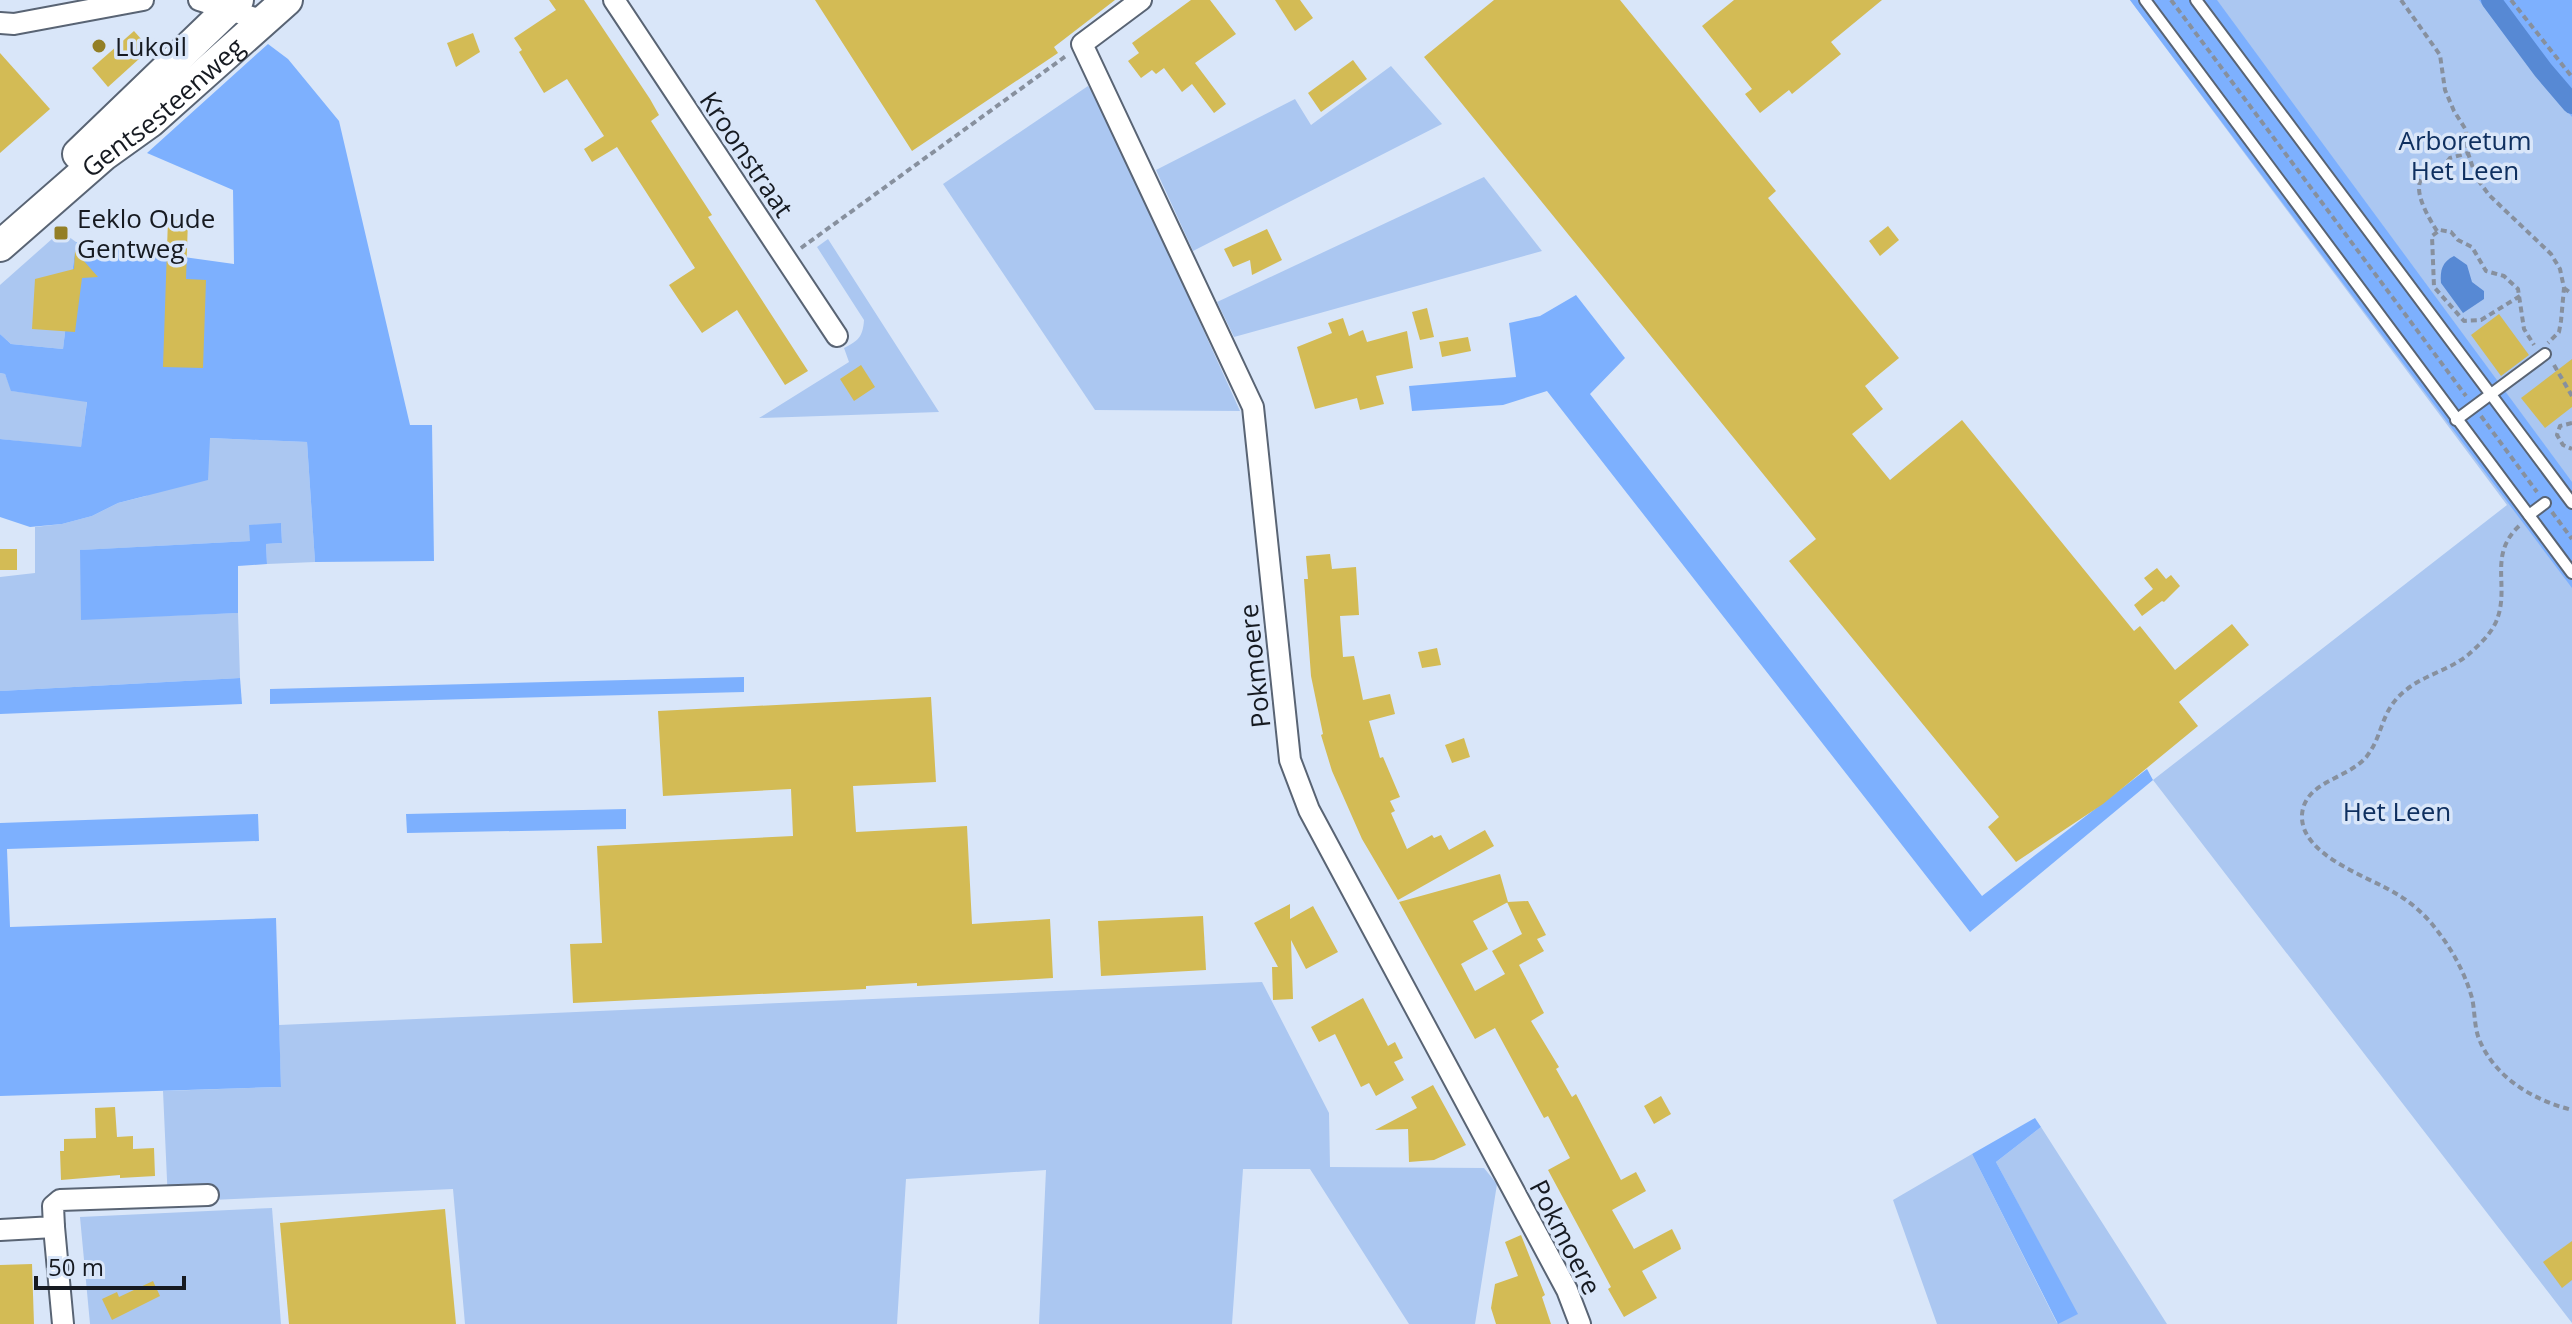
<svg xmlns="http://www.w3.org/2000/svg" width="2572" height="1324" font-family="'Open Sans',sans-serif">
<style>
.green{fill:#abc7f1}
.forest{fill:#7db0fe}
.water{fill:#5789d4}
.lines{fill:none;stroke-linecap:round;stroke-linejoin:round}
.canal{stroke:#5789d4;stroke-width:20}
.building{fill:#d3bb55}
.service-casing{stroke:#596474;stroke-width:14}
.minor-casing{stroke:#596474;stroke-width:24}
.primary-casing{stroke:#596474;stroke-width:34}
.path{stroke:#87909e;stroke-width:4;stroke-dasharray:6 4;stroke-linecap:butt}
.service{stroke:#fff;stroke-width:10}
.minor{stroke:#fff;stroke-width:20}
.primary{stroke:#fff;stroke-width:30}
.poi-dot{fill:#937f26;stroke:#d9e6f9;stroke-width:3}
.labels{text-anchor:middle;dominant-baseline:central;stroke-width:7;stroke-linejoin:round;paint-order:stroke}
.poi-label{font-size:26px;fill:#161a21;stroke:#d9e6f9;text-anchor:start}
.street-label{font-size:26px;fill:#161a21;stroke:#d9e6f9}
.park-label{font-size:26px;fill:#0f3060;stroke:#d9e6f9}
</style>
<rect width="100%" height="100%" fill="#d9e6f9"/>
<!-- green -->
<g class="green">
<path d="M2130 0H2572V1323L2153 780 2507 505Z"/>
<path d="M1391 66 1442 124 1193 251 1156 170 1295 99 1311 125Z"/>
<path d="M1088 86 1100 101 1240 411 1095 410 943 184Z"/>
<path d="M1484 177 1542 251 1234 337 1217 302Z"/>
<path d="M61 231 76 242 63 349 11 344 0 334V285Z"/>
<path d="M828 239 939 412 759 418 849 362 844 348C858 341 863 337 864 320L817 247Z"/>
<path d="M0 373 5 374 12 391 87 401 81 448 0 439Z"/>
<path d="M209 438 307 442 315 562 267 564 266 544 282 543 281 523 250 541 81 550 82 619 238 613 240 678 0 691V577L35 573V527L62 524 92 516 118 503 146 496Z"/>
<path d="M1262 982 1329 1113 1330 1167 1484 1168 1497 1184 1475 1324H1409L1310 1169H1243L1232 1324H1039L1046 1170 906 1179 897 1324H465L453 1189 168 1202 163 1091 281 1087 279 1025Z"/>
<path d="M2041 1127 2167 1324H1937L1893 1200 1972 1154 2057 1323 2077 1314 1996 1162Z"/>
<path d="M272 1208 281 1324H90L80 1217Z"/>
</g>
<!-- forest -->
<g class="forest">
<path d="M2130 0H2217L2572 482V588Z"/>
<path d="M2479 0H2572V117L2509 41Z"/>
<path d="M268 44 288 59 339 121 410 425H432L434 561 315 562 307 442 210 438 208 480 118 503 92 516 62 524 30 527 0 517V439L81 447 87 402 11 391 5 374 0 373V334L11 344 63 349 76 242 234 264 233 190 147 153Z"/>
<path d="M1576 295 1625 358 1590 394 1982 896 2147 769 2153 780 1970 932 1547 391 1503 405 1412 411 1409 386 1516 377 1509 323 1540 316Z"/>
<path d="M281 523 282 543 266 544 267 564 238 566V613L81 620 80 550 250 541 249 525Z"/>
<path d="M744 677V692L270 704V689Z"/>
<path d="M240 678 242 704 0 714V691Z"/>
<path d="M626 809V829L407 833 406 814Z"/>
<path d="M258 814 259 841 7 849 10 927 276 918 281 1087 0 1096V823Z"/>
<path d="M2035 1118 2041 1127 1996 1162 2078 1314 2058 1324 1972 1154Z"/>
</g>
<!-- water -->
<path class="water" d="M2454 256 2467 265 2472 282 2484 291V299L2463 313 2441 283C2440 270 2442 262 2454 256Z"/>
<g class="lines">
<!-- canal -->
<path class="canal" d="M2491 0 2543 70 2572 104"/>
</g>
<!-- building -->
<g class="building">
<path d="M549 0H584L650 99 659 115 651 121 712 215 708 217 808 371 785 385 737 310 702 333 679 300 669 285 695 268 617 147 592 162 584 149 604 136 567 79 544 93 519 52 522 50 514 38 556 10Z"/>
<path d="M815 0H1115L1054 47 1058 53 912 151Z"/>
<path d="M1191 0H1210L1236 34 1195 63 1226 104 1214 113 1192 84 1182 92 1164 68 1156 74 1152 70 1141 78 1128 61 1139 53 1132 43Z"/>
<path d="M1275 0H1300L1313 18 1295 31Z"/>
<path d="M1494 0H1620L1776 191 1768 198 1899 358 1865 386 1883 409 1852 434 1890 480 1962 420 2134 631 2140 626 2175 670 2232 624 2249 645 2179 702 2198 726 2103 804 2016 862 1988 827 1999 817 1789 561 1816 539 1424 57Z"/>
<path d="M1734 0H1882L1831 42 1841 54 1792 94 1789 90 1760 113 1745 94 1752 89 1702 26Z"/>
<path d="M134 31 150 49 108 87 92 68Z"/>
<path d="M473 33 480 52 456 67 447 43Z"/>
<path d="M0 53 50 109 0 153Z"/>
<path d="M1353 60 1367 79 1321 112 1308 93Z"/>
<path d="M168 219 188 220 186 279 206 280 203 368 163 367Z"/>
<path d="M1888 226 1899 240 1880 256 1869 241Z"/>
<path d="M1267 229 1282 260 1252 275 1250 260 1233 267 1224 249Z"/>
<path d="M75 251 98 277 82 278 75 332 32 329 35 279 74 269Z"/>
<path d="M1427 308 1434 337 1420 340 1412 312Z"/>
<path d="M2499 314 2529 355 2501 376 2471 335Z"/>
<path d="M1343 318 1349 336 1363 330 1367 342 1407 331 1413 368 1376 376 1384 404 1360 410 1357 398 1315 409 1297 347 1332 333 1328 323Z"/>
<path d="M1468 337 1471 351 1442 357 1439 342Z"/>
<path d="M2572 359V407L2545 428 2521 398Z"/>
<path d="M861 365 875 387 854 401 840 379Z"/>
<rect x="0" y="549" width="17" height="21"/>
<path d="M1330 554 1332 569 1356 567 1359 615 1340 616 1343 657 1354 656 1363 700 1390 694 1395 714 1369 721 1380 758 1383 757 1400 797 1390 801 1395 811 1391 813 1407 849 1432 835 1434 838 1441 835 1449 850 1485 830 1494 846 1398 900 1362 839 1332 771 1321 735 1323 734 1311 676 1304 579H1308L1306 556Z"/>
<path d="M2157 568 2166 579 2171 575 2180 586 2164 602 2162 601 2142 616 2134 605 2153 589 2144 578Z"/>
<path d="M1437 648 1441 665 1422 668 1418 652Z"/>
<path d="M931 697 936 782 853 786 856 832 967 826 972 924 1050 919 1053 978 917 986V983L866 986V989L573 1003 570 944 602 943 597 846 793 836 791 789 663 796 658 711Z"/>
<path d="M1464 738 1470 757 1452 763 1445 745Z"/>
<path d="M1500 874 1508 902 1473 921 1488 949 1461 964 1475 991 1505 974 1492 951 1522 934 1507 902 1528 901 1546 935 1537 939 1544 951 1519 965 1544 1013 1531 1021 1559 1067 1556 1069 1572 1097 1576 1094 1621 1180 1636 1172 1646 1191 1612 1210 1634 1249 1672 1229 1680 1245 1681 1249 1642 1271 1657 1298 1624 1317 1608 1289 1611 1287 1548 1170 1570 1158 1548 1116 1544 1118 1495 1028 1475 1039 1399 902Z"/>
<path d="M1290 904V919L1313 906 1338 952 1306 969 1291 940 1293 999 1273 1000 1272 967H1278L1254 923Z"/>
<path d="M1203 916 1206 970 1101 976 1098 921Z"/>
<path d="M1363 998 1388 1046 1395 1042 1403 1058 1394 1062 1404 1080 1376 1096 1369 1083 1361 1087 1335 1034 1319 1042 1311 1027Z"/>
<path d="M1433 1085 1466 1145 1434 1160 1409 1162 1408 1129 1375 1130 1417 1108 1411 1097Z"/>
<path d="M1661 1096 1671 1114 1654 1124 1644 1106Z"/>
<path d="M115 1107 117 1137 133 1136V1149L154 1148 155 1176 120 1178V1175L61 1180 60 1151H64V1139L96 1138 95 1108Z"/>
<path d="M445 1209 456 1324H289L280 1223Z"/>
<path d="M1521 1235 1545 1295 1542 1297 1551 1324H1496L1491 1308 1495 1284 1518 1276 1505 1242Z"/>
<path d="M2572 1241V1280L2562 1288 2543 1262Z"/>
<path d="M32 1264 34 1324H0V1265Z"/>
<path d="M153 1281 160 1296 112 1320 102 1299 117 1292 119 1297Z"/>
</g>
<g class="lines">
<defs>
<g id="service">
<path d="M2145 0 2572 573"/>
<path d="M2196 0 2572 503"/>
<path d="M2456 420 2545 354"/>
<path d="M2529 515 2545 503"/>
</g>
<g id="minor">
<path d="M199 0 264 21"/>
<path d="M614 0 837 336"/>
<path d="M1141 0 1082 44 1253 407 1290 760 1309 810 1567 1290 1580 1324"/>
<path d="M0 23 14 24 143 0"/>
<path d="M54 1227 63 1324"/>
<path d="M0 1230 54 1227 53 1206 60 1200 208 1195"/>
</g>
<g id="primary">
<path d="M78 154 238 0"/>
<path id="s1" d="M0 246 104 155 150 122 287 0"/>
</g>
</defs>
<!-- service casing -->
<use href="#service" class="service-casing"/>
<!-- minor casing -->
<use href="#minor" class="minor-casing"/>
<!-- primary casing -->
<use href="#primary" class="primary-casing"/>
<!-- path -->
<g class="path">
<path d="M2171 0 2466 396"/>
<path d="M2401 0 2440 55 2445 90 2454 111 2466 130 2468 153 2476 177 2489 195 2551 254 2560 269 2564 288 2561 321 2559 332 2548 343"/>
<path d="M2511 0 2572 77"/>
<path d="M2437 231C2430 220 2407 184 2427 174 2431 172 2436 173 2440 171L2450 158 2468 153"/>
<path d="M801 248 1066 56"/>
<path d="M2564 288 2572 294"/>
<path d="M2520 296 2481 320 2464 321 2434 287 2432 236 2440 230 2451 232 2458 240 2472 247 2486 271 2504 276 2518 289 2524 329 2534 345"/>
<path d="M2554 365 2572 396"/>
<path d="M2481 416 2537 492"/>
<path d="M2572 423 2560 426 2557 435 2563 445 2572 449"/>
<path d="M2552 512 2572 539"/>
<path d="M2519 526C2487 556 2511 587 2496 622 2490 635 2479 645 2469 654 2450 670 2424 675 2406 690 2380 710 2384 734 2367 756 2349 779 2304 781 2302 815 2300 855 2367 876 2395 893 2409 901 2422 912 2432 924 2450 946 2464 970 2472 998 2475 1011 2474 1026 2479 1039 2495 1078 2533 1100 2572 1110"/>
</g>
<!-- service -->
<use href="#service" class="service"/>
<!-- minor -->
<use href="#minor" class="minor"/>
<!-- primary -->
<use href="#primary" class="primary"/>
</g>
<!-- markers -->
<g class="poi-dot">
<circle cx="99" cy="46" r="8"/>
<rect x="53" y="225" width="16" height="16" rx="4"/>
</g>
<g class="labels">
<!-- poi labels -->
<g class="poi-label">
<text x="115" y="46">Lukoil</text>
<text x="77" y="218">Eeklo Oude<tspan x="77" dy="30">Gentweg</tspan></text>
</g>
<!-- street labels -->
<g class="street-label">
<text stroke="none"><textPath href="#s1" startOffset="214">Gentsesteenweg</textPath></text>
<text transform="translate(747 154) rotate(56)">Kroonstraat</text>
<text transform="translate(1254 666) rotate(-96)">Pokmoere</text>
<text transform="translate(1566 1237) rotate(63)">Pokmoere</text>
</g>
<!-- park labels -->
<g class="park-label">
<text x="2465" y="140">Arboretum<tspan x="2465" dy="30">Het Leen</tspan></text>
<text x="2397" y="811">Het Leen</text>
</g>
</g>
<!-- scale -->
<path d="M36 1276v12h148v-12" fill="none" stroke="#161a21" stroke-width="4"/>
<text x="48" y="1276" font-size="24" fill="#161a21" stroke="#d9e6f9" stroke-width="6" paint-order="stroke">50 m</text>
</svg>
